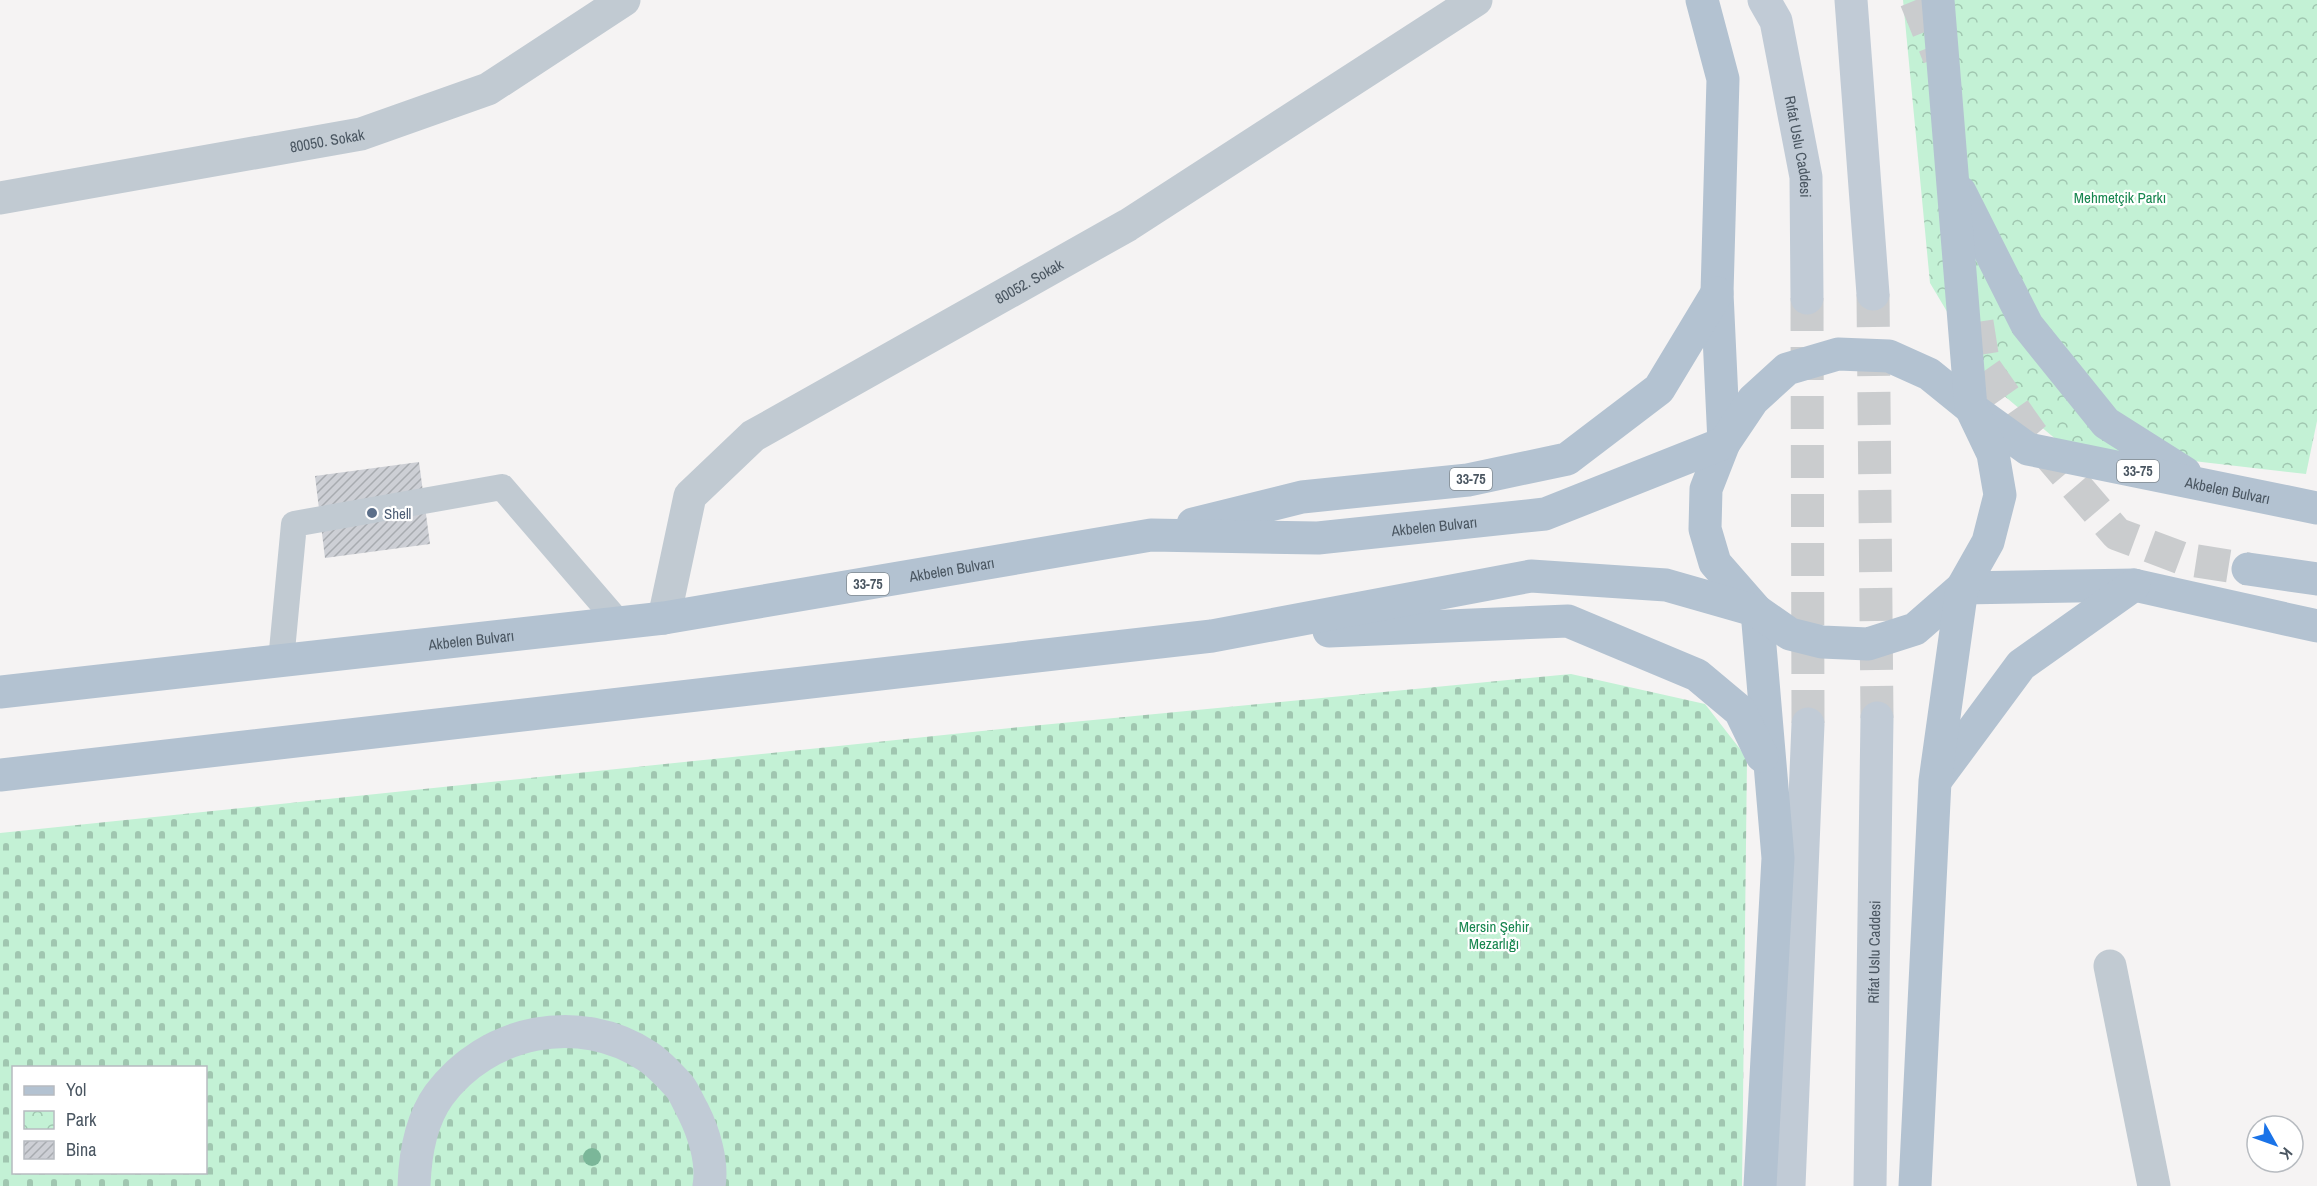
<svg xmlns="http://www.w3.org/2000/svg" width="2317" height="1186" font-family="'Archivo Narrow',sans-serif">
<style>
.cemetery{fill:url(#cemetery-stones);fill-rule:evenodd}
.park{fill:url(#park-crowns)}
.building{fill:url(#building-hatch)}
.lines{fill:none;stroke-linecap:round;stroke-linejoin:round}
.secondary-tunnel{stroke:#caccce;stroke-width:33;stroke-dasharray:33 16;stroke-linecap:butt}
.primary-tunnel{stroke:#caccce;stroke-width:33;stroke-dasharray:33 16;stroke-linecap:butt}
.lane{stroke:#c1cad2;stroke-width:26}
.street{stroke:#c1cad2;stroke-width:33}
.secondary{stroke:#c1cbd6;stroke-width:33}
.primary{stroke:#b3c2d1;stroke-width:33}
.tree{fill:#7bb799}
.service-dot{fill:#5c6f8a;stroke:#fff;stroke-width:2}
.labels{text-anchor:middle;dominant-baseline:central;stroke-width:4.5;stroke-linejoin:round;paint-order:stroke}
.shield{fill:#fff;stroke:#808990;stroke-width:1.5}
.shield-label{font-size:14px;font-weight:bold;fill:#4a5661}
.street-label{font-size:15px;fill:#4a5661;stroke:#fff}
.park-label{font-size:15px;fill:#17864f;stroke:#fff}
.service-label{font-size:15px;fill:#4e5e75;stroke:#fff;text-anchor:start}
</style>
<defs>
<pattern id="cemetery-stones" width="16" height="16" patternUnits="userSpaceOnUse" patternTransform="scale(1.5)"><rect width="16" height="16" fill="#c3f1d5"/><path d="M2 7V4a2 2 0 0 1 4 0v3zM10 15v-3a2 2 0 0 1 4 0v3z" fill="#a0c6b0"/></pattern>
<pattern id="park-crowns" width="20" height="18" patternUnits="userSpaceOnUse" patternTransform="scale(1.5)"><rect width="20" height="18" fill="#c3f1d5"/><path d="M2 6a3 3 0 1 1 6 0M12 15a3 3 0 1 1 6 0" fill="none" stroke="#a0c6b0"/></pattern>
<pattern id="building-hatch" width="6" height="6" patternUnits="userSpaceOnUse" patternTransform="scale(1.5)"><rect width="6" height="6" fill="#cdcfd5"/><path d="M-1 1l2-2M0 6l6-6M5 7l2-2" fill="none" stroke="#a8abb0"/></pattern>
</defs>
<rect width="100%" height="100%" fill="#f5f3f3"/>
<!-- cemetery -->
<path class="cemetery" d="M1571 674 1705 704 1747 758 1742 1186H0V833L1031 726ZM14 1068H206V1172H14Z"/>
<!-- park -->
<path class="park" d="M1903 0H2317V421L2306 474 2064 446 1990 384 1930 283Z"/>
<!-- building -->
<path class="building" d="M419 462 430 544 325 558 315 476Z"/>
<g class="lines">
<!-- secondary-tunnel -->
<g class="secondary-tunnel">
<path d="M1873 294 1877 718"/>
<path d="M1807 298 1808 724"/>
</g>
<!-- primary-tunnel -->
<g class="primary-tunnel">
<path d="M1916 0 1939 57"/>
<path d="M1977 322 1984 367 2032 435 2117 534 2184 559 2248 569"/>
</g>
<!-- lane -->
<path class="lane" d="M281 661 294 524 502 487 620 624"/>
<!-- street -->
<g class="street">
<path id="s1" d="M0 198 361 134 488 89 624 0"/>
<path id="s2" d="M664 618 690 496 753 436 1128 225 1476 0"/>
<path d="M2110 966 2154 1186"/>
</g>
<!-- secondary -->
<g class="secondary">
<path id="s3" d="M1764 0 1776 21 1806 177 1807 298"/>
<path d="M1851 0 1873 294"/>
<path d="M414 1186C415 1156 421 1120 439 1095 487 1030 579 1011 647 1056 658 1063 671 1077 680 1087 685 1094 689 1104 693 1111 704 1133 713 1162 709 1186"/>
<path d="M1789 1186 1808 724"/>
<path id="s4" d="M1870 1186 1877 718"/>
</g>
<!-- primary -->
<g class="primary">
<path d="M1702 0 1723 79 1717 293 1724 443 1706 489 1705 529 1715 563 1757 611 1778 858 1760 1186"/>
<path d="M1960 192 2027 325 2106 423 2185 473"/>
<path d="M1193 524 1302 497 1468 480 1567 459 1659 389 1717 293"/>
<path d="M2248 569 2317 579"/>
<path d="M1329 631 1568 621 1697 675 1740 711 1762 756"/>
<path id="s5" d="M0 692 664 618 1151 535 1318 538 1545 514 1724 443 1753 400 1787 369 1838 354 1889 356 1929 374 1971 408 2028 449 2317 508"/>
<path d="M0 775 1212 636 1531 576 1666 585 1757 611 1790 634 1822 642 1868 644 1915 629 1962 588 2134 585 2317 626"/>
<path d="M1936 780 2021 665 2134 585"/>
<path d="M1915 1186 1935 781 1962 588 1988 542 2000 495 1993 454 1971 408 1938 0"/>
</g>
</g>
<!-- trees -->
<circle class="tree" cx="592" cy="1157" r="9"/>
<!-- markers -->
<circle class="service-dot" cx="372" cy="513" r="6"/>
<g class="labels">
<!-- shield labels -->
<g class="shield">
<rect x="2117" y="460" width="42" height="22" rx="4.5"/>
<rect x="1450" y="468" width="42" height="22" rx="4.5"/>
<rect x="847" y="573" width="42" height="22" rx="4.5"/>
</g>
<g class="shield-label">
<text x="2138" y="471">33-75</text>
<text x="1471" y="479">33-75</text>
<text x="868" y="584">33-75</text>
</g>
<!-- street labels -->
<g class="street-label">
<text stroke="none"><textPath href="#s1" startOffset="332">80050. Sokak</textPath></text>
<text stroke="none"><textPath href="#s3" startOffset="152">Rıfat Uslu Caddesi</textPath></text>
<text stroke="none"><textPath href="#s2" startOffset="528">80052. Sokak</textPath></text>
<text stroke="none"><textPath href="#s5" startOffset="2324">Akbelen Bulvarı</textPath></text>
<text stroke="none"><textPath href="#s5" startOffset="1446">Akbelen Bulvarı</textPath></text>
<text stroke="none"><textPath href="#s5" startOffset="960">Akbelen Bulvarı</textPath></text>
<text stroke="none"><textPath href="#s5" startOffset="474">Akbelen Bulvarı</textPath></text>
<text stroke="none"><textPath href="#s4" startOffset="234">Rifat Uslu Caddesi</textPath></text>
</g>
<!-- park labels -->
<g class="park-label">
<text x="2120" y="197">Mehmetçik Parkı</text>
<text x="1494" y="926">Mersin Şehir<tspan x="1494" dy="17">Mezarlığı</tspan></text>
</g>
<!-- service labels -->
<g class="service-label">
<text x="384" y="513">Shell</text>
</g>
</g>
<!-- legend -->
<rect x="12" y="1066" width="195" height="108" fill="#ffffff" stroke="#b7bbc0" stroke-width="1.5"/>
<rect x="24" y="1086" width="30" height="9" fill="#b3c2d1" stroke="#b7bbc0" stroke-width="1.5"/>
<text x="66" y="1096" font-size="18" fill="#4a5661">Yol</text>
<rect x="24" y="1111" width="30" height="18" fill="url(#park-crowns)" stroke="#b7bbc0" stroke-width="1.5"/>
<text x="66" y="1126" font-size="18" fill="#4a5661">Park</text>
<rect x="24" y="1141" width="30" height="18" fill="url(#building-hatch)" stroke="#b7bbc0" stroke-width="1.5"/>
<text x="66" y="1156" font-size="18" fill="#4a5661">Bina</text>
<!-- north arrow -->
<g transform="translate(2275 1144) rotate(130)"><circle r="28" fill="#ffffff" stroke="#b7bbc0" stroke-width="1.5"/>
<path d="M0-4.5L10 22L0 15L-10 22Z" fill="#1a73e8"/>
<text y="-9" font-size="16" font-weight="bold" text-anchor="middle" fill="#4a5661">K</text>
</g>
</svg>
